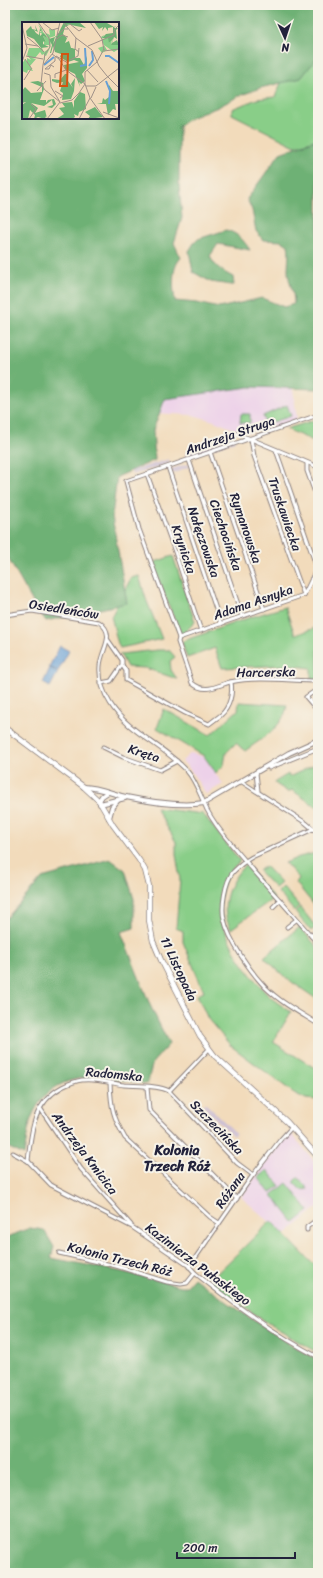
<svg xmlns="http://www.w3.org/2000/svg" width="323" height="1578" font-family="Sriracha,sans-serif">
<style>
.built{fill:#edd1e9}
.industrial{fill:#ccbfd4}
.green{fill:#89ce88;stroke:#567862}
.forest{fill:#6eb174;stroke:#486a58;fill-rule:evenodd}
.water{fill:#669fd5;stroke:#446088}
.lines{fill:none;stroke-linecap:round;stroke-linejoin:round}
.minor-casing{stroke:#8a7e7b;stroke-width:5}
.tertiary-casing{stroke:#8a7e7b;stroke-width:6}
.secondary-casing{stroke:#8a7e7b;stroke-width:6}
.minor{stroke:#fff;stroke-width:3}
.tertiary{stroke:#fff;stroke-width:4}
.secondary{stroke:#fff;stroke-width:4.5}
.labels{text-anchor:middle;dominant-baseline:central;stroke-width:4;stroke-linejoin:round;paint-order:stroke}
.street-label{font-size:13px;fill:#22223b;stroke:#f7f3e8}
.neighbourhood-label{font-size:14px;font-weight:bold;fill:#22223b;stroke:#f7f3e8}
.inset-river{fill:none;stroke:#669fd5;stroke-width:2}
.inset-road{fill:none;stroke:#9f9188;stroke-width:1}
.view{fill:#d45411;fill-opacity:0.15;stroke:#d45411;stroke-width:2}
.inset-edge{fill:none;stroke:#22223b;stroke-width:2}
</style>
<rect width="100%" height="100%" fill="#f7f3e8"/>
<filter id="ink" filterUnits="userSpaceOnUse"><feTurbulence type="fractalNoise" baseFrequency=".025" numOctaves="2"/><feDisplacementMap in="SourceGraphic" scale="8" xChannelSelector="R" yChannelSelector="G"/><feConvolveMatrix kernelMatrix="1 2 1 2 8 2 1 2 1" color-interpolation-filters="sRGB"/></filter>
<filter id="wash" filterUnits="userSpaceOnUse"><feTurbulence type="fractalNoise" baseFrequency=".012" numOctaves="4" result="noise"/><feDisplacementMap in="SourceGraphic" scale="16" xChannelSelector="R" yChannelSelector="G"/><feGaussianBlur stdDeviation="0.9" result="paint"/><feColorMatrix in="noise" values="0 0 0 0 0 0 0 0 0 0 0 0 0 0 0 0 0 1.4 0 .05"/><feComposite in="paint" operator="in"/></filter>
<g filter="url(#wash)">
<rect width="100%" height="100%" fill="#f2dbbb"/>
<!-- built -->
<g class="built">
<path d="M151 386 254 387 293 389 297 419 264 431 262 428 247 433 242 431 241 432 214 421 193 415 152 413Z"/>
<path d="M191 753 204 757 223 784 206 794 189 768 182 761Z"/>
<path d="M291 1133 318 1166V1207L285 1235 241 1197 282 1141Z"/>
</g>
<!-- industrial -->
<g class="industrial">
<path d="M233 437 235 441 186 457 185 453Z"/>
<path d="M169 459 170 463 132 475 131 471Z"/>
<path d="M188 464 189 467 181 470V471L172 473 171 469Z"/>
<path d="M205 1103 236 1133 233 1136 202 1105Z"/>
</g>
<!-- green -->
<g class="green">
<path d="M318 52V139L295 146 232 114V109L257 99 275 97 281 83 301 78 316 59Z"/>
<path d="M287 405 291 416 273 422 271 420 265 422 263 416Z"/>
<path d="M241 414H250V423H240Z"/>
<path d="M318 419V443L286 429Z"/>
<path d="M173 556 195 622 181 636 152 563Z"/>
<path d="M139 576 146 599 162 639 120 648C115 638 115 628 111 617L131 578Z"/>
<path d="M285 607 295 635 318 627V678L311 679V668L288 665 222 668 215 648 187 658 182 643 183 641 248 618Z"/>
<path d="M158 650H169L175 657 170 661 171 670 177 679 145 668 127 667 120 654Z"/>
<path d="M239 702 287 705C284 727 261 739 245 751L236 743 226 753 224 765 216 773 204 756 157 728 164 709 210 735 238 710Z"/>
<path d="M318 763V808L292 790 288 792 276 784 275 782 288 774 289 777Z"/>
<path d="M156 808 203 814 240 861C201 896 228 949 256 981 260 986 264 991 268 995 275 1002 283 1006 291 1012L273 1042 318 1070V1100L306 1099 294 1093 231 1046 208 1019 197 995 204 992 183 942V931L176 928 180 880 176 854V842Z"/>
<path d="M316 853 318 854V882L316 884 318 885V910L296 883 299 878 285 863 299 857Z"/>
<path d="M245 865 274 898 231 929C218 907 229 881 245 865Z"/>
<path d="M265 866 281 883 275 888 259 871Z"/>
<path d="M283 887 299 906 294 911 278 892Z"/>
<path d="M300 907 316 927 311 931 295 912Z"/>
<path d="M300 927 318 948V1000L286 978 264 957Z"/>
<path d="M267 1170 280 1186 270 1193 258 1177Z"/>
<path d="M298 1177 308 1189 301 1190 294 1183V1181Z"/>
<path d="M287 1183 309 1211 294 1223 272 1195Z"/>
<path d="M271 1221 313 1264 318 1262V1353L268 1324 209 1281Z"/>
</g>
<!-- forest -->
<g class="forest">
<path d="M5 5H317L318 10V52L316 59 301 78 260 88 239 96 218 107 190 118 179 126V185L182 218 174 243 181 258C171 267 173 288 175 301L197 303 219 308 262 298 284 307 294 304C294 290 288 282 288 270 288 260 290 255 288 245L282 241 263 240 256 231 252 210 247 199 280 153 318 139V389L249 387 165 399 153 430 155 460 117 477 112 516 127 603 46 621 34 604 5 553ZM23 23H118V118H23Z"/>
<path d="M226 230C238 233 244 241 250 250L218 244 210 256C214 266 223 272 233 277L234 285H231L211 282 193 272 189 251 194 243 198 239Z"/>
<path d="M110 859 125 870 134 899V928L121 932 150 1005 169 1044 153 1062 147 1084C114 1079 75 1068 47 1094 40 1101 33 1111 30 1122 27 1133 26 1144 24 1155L5 1146V920L42 878Z"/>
<path d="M30 1228 44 1230 54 1247 51 1258 123 1272 181 1286H187L194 1278C234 1307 274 1336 318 1360V1573H5V1238Z"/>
</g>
<!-- water -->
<g class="water">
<path d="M60 646 69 651 58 671 49 667Z"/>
<path d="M50 668 58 672 50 687 43 683Z"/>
</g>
</g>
<g filter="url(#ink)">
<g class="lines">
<defs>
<g id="minor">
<path d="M318 415 126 481 139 529 179 638 178 642 192 683C205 694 216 686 230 682 258 676 290 681 318 681"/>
<path d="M234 433 251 439 318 467"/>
<path d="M251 439 254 456 304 595"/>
<path d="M276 450 317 568"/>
<path d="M210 452 264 609"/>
<path d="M189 460 242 616"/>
<path d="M307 463V471L318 501"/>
<path d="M168 467 221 624"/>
<path d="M147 474 175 552 201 631"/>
<path d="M5 615 32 611 99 622C117 635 101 649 100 666 99 679 103 692 110 703 128 733 164 745 187 771 195 780 199 792 204 803 208 814 216 825 223 834 253 872 287 907 318 944"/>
<path d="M179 638 304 595 318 566"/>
<path d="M108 640 122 660V665"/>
<path d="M101 683 111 681 122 665 126 671V680L185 713 209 724C213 721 217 718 221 715 230 707 233 693 231 682"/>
<path d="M318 689 306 697 318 711"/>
<path d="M103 747 123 757 160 770 177 761"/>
<path d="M269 768 318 748"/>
<path d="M256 773 258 791"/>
<path d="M242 782 306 823 313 829 318 831"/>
<path d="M313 829 252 857C245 861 239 866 233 872 225 882 221 907 224 919 229 941 250 971 265 987 280 1002 300 1013 318 1024"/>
<path d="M273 907 280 900"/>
<path d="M287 927 296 920"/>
<path d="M311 936 318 929"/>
<path d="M110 1083C111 1107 113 1117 125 1138L210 1217 219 1223"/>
<path d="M147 1087 149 1110 237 1199"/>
<path d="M169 1091 237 1163 253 1175"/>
<path d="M40 1108 81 1169 131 1225"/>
<path d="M13 1153 28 1161 51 1185 132 1227 189 1266 195 1273C234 1304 274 1334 318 1357"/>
<path d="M28 1161C31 1132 33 1103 62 1087 68 1084 75 1081 82 1080 96 1078 110 1083 124 1085 137 1086 158 1085 169 1091L209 1049"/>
<path d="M307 1230V1227L318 1219"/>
<path d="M59 1253 116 1266 167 1282 181 1284 187 1283 195 1273"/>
<path d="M189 1267 253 1175 281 1139 292 1127"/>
</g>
<g id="tertiary">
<path d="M84 787C98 787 113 794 126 797 150 802 180 807 204 803L289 753 318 740"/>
<path d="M99 801 102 796 108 792"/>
<path d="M100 804 125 798"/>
<path d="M109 818 112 807 118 800"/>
</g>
<path id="secondary" d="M5 728 84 787 99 801 113 825 139 860 145 870 149 886V920L153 941 161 960 200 1036 215 1056 287 1122 318 1157"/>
</defs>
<!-- minor casing -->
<use href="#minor" class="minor-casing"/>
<!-- tertiary casing -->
<use href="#tertiary" class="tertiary-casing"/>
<!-- secondary casing -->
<use href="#secondary" class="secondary-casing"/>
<!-- minor -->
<use href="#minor" class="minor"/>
<!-- tertiary -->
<use href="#tertiary" class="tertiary"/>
<!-- secondary -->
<use href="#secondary" class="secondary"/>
</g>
</g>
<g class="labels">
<!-- street labels -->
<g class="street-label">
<text transform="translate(230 435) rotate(-19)">Andrzeja Struga</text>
<text transform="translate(285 514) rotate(71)">Truskawiecka</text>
<text transform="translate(246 528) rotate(71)">Rymanowska</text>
<text transform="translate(226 535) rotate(71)">Ciechocińska</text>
<text transform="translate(204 542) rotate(71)">Nałęczowska</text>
<text transform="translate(184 549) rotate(71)">Krynicka</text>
<text transform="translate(253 602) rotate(-19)">Adama Asnyka</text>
<text transform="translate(64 609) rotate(9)">Osiedleńców</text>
<text transform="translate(266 672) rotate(-1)">Harcerska</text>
<text transform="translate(144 753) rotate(18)">Kręta</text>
<text transform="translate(179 969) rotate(65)">11 Listopada</text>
<text transform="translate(114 1074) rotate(5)">Radomska</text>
<text transform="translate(217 1127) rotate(46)">Szczecińska</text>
<text transform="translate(85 1153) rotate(53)">Andrzeja Kmicica</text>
<text transform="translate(230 1190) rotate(-55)">Różana</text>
<text transform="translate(120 1259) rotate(14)">Kolonia Trzech Róż</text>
<text transform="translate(198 1264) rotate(37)">Kazimierza Pułaskiego</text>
</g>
<!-- neighbourhood labels -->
<g class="neighbourhood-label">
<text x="177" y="1150">Kolonia<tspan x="177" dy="16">Trzech Róż</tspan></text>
</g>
</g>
<!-- overview -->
<g transform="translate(22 22)">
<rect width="97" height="97" fill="#f2dbbb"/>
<path d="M16 0V2L20 7 21 10 26 15 24 11 28 13 27 7 33 8V14H36L34 17 33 14 27 16 29 18 28 26 24 34 22 33 23 37 22 39V40V32L20 33 18 30 13 36H10L14 37 8 44 11 49 6 48 5 51 0 49V42L3 37 5 40V36L9 38 5 33 7 26H20L22 30 28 26 27 23H22V20L13 15V13L24 20 21 14 27 16 17 10H20L16 2ZM82 13 80 17 87 15V21L90 17 89 23H96L97 27 92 30 82 23 85 28 80 31 76 26 82 24 79 15Z" fill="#89ce88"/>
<path d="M42 0H57L64 6 44 2 47 3 43 5 41 12 45 16 43 21 47 19 49 26H53H50L53 27V36H58L62 43 65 34V46L60 52 63 59 59 62 57 60 58 65 53 52 43 47 42 43 57 40 52 38 46 40 38 35 39 32 33 30 31 24 29 31H28L30 23 27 17 33 15 31 22ZM72 0H93L94 1H85L92 5 94 4 92 6H96L94 8 95 17 92 15 90 21 95 18 97 23H89L91 17 87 21 86 16H80L84 12 91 11V5L86 6V9L83 5 80 9 81 5 77 7ZM13 3 16 10 12 8 14 11 17 13 18 6 20 10 18 9V14L21 11 26 16 21 14 24 20 21 19V22L27 25 19 26 12 17 5 14 4 9 9 4 10 7 14 8ZM43 52H45L46 59 51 66 49 62 53 56 52 69 49 77 40 78 41 71 38 69 41 60 35 61 30 59V57L38 58ZM16 59 21 61 22 67 18 78H24V81L26 78 32 77 34 82 30 86 25 85 31 83 30 78 22 84 9 81 16 86 13 91 23 88 25 96 24 94 23 97 16 95 12 97 13 93 8 88 6 97H0V83L4 80 0 81V69L3 65 9 71 20 70V65L8 60ZM87 63 91 69H97V82H93L94 88 91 87 86 93 84 82H75L80 81 81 76 83 78 87 75ZM58 70 63 72 64 87 57 90 56 94 52 92 53 95 50 97H34L39 94 34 90 39 94 42 92 37 86 43 85 40 81 50 80 52 86V79ZM73 85 81 95 66 97 68 94 63 90Z" fill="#6eb174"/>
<path class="inset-river" d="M83 34H87L97 41M22 43 32 35M58 44 64 43 63 26M67 44 71 38 70 29M84 59 88 69 87 82"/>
<path class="inset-road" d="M16 0 27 16 28 25 23 32 21 43 19 62 23 68M20 0 30 8 37 6M41 0 54 16 70 28 77 44 85 54M68 0 80 17 82 28M48 2 57 9 60 7M0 3 5 26 0 40M35 13 42 7H46M5 15 16 24M54 16 53 27 57 30M35 17 40 13 46 15M3 22 16 24 22 30M66 24 92 13V8L97 3M82 29 97 27M30 32 37 37 44 48 63 62 68 76M4 34 21 37M34 34 46 41M3 37 10 47M48 38 56 34 57 26M22 42 31 31 38 0M23 47 33 39V35M23 47H27L29 43 32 45M65 48 76 60M22 51 28 53 29 65 38 80M85 54 97 66M33 56V52L44 48M2 58 9 47M64 64H74L97 46M23 68 38 80 25 97M15 69 24 59M33 69 41 74 38 76M68 76 83 97M69 76 74 65M38 81 50 78 57 71 63 62V50L75 40 82 27M81 90 97 96M7 97 14 87 9 82M57 97 68 76"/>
<path class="view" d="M40 32H46L45 64H38Z"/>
<rect width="97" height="97" class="inset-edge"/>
</g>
<!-- margin -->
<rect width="323" height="1578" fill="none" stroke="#f7f3e8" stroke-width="20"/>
<!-- north arrow -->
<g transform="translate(285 38) rotate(177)" stroke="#f7f3e8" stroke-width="3" paint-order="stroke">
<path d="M0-3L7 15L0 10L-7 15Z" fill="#22223b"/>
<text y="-6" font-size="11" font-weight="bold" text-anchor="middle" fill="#22223b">N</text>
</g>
<!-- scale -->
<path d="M177 1552v6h118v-6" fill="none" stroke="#22223b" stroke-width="2"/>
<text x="183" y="1552" font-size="12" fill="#22223b" stroke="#f7f3e8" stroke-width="3" paint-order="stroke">200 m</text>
</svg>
